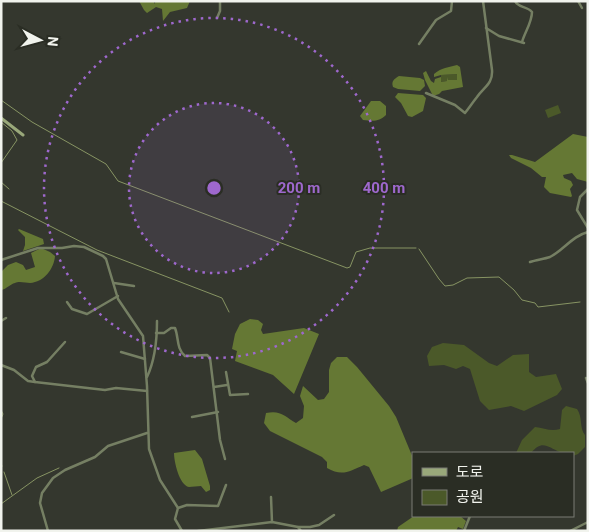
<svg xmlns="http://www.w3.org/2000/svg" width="589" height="532" font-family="Roboto,'Noto Sans KR',sans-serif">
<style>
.green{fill:#4b5929}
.forest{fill:#657834}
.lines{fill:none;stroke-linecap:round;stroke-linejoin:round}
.stream{stroke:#879463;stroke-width:1}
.street{stroke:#757f63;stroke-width:2.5}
.secondary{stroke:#99a87a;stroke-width:3}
.ring{fill:none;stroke:#9e68cd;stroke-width:2.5;stroke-dasharray:2.5 5}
.centre{fill:#9e68cd;stroke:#2a2d24;stroke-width:2.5}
.ring-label{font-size:15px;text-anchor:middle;font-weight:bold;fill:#9e68cd;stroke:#2a2d24;stroke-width:4;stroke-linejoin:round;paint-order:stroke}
</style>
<rect width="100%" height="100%" fill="#34372e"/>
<!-- green -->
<g class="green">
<path d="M457 74V80H448L447 76V81L441 82V75Z"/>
<path d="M558 105 561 113 548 118 545 110Z"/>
<path d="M443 343 464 345 489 363 497 366 513 355 529 354V372L536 377 556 374 562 389 557 395 524 411 511 406 489 410 480 401 470 369 463 366 456 369 444 365 429 366 427 356 432 347Z"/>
<path d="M566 406 577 409C583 417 579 428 585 435V447L578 454 573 456V453C569 453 564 454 560 452 548 447 542 439 531 453H516L522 440 535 427C544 428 551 432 560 429L562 410Z"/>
</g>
<!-- forest -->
<g class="forest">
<path d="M139 1H154V4L156 1H190L187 8 170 12 163 21 162 9 156 7 147 13 144 10Z"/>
<path d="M457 65 460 67 463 87 442 91 439 94 433 96 425 80 423 73 426 71 431 81 434 83 435 79 441 77V82L447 81V76L448 80H457V74L441 75 434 77V74C441 68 449 67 457 65Z"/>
<path d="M399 76 420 78 424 80 425 86 420 91 398 89 393 87C391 81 394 79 399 76Z"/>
<path d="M398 93 423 95 426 98 423 111 412 117 408 116 401 103 395 97Z"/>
<path d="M371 101H380L386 106V115C379 122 373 121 363 120L360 116Z"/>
<path d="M573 134 588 137V182L577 179 572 173 563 175 564 178 571 181 573 185 570 189 572 196 571 197 550 193 544 187 546 177H542L531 168 511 158 509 155H512L535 162Z"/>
<path d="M19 229 43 239 44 244 23 251 25 245V237L18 230Z"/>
<path d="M41 248 50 252 55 256C54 269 44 282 30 283 26 283 19 281 15 283 10 284 7 289 1 290V272L8 265 16 262 23 265 26 270 35 267 31 253Z"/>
<path d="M250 319 258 320 263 324 261 330 263 334 304 328 319 334 294 394 273 375 235 361 237 351 232 349 235 334 240 324Z"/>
<path d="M337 357H347L357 367 389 406 396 417 413 458V478L411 479 381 492 369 467 364 465C350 471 342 477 327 468V462L322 457 270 431 264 423 266 413C281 410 284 416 296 423L303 418 304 406 300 396 303 386 318 400 324 399 329 392V370L331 363Z"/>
<path d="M195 450 202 459 210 486V490L206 492 201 486C198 486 192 487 189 487 179 485 174 461 174 453Z"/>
<path d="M414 516H460L466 521 463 529 458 527 456 531H397L398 527Z"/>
</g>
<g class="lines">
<!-- stream -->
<g class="stream">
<path d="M1 100 32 122 106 164 118 181 347 268 350 267 356 252 370 248H416"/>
<path d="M1 122 12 131 17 140 1 163"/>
<path d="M1 182 9 189"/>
<path d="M1 201 97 250 222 298 229 312"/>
<path d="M419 249 439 279 445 286 453 285 467 278 499 277 514 290 522 300 535 303 538 307 580 302"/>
<path d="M1 410 3 414 1 419"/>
<path d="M1 464 2 466"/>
<path d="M4 472 12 495"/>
<path d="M1 504 37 478 59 468"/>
</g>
<!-- street -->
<g class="street">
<path d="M515 1C518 8 527 6 532 12 532 22 525 32 522 42"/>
<path d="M578 1 582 8"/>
<path d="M217 18 220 11V1"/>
<path d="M486 28 499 36 524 43"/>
<path d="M419 44 436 20 451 11 452 1"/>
<path d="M426 93 455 105 465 113C469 108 473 102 477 97 484 87 493 84 492 70L483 1"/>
<path d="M588 189 580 197 577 210 588 228"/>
<path d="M1 260 38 248H62L74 246 84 247 103 256 106 259 118 299 143 336 147 386 149 449 160 480 178 508"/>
<path d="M530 262C536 260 544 259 550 257 564 250 572 236 588 232"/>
<path d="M114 283 134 286"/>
<path d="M67 302 72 309 87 314 118 296"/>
<path d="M1 321 6 318"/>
<path d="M156 333H164L171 328H175C179 338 176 348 185 356L207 355 210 358 220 440 225 459"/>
<path d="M65 342 47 362 36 367 32 376 35 382 105 390 116 388 147 391"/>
<path d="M121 352 145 359"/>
<path d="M1 365 14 370 28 381 35 382"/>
<path d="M226 372 230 395 248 394"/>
<path d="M147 377C155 360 157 340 157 321"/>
<path d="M586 378 588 383"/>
<path d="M214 387 227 385"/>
<path d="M192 417 218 412"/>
<path d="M271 497 272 522"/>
<path d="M298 527 301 531"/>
<path d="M48 531 40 503 42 493 53 478 65 470 95 457 108 446 147 433"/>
<path d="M182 531 175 519 178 508 187 505 218 506 226 485"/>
<path d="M198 531 272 522 298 527H310L319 525 334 515"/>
<path d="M464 531 470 516"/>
<path d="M570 531 588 522"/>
</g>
<!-- secondary -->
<path class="secondary" d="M1 118 23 135"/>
</g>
<!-- distance rings -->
<circle cx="214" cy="188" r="85" fill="#9e68cd" fill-opacity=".12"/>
<g class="ring">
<circle cx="214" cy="188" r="85"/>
<circle cx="214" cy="188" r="170"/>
</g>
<circle cx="214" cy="188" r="8" class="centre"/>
<g class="ring-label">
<text x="299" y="193">200 m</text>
<text x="384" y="193">400 m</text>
</g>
<!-- border -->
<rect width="589" height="532" fill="none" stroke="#f1f3ed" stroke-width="5"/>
<!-- legend -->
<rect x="412" y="452" width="162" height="65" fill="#2a2d24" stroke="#7a7c74"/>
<rect x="422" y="468" width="25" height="8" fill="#99a87a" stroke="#7a7c74"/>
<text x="456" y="477" font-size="15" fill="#f1f3ed">도로</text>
<rect x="422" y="490" width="25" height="15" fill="#4b5929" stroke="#7a7c74"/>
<text x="456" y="502" font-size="15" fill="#f1f3ed">공원</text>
<!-- north arrow -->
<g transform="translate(40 40) rotate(96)" stroke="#2a2d24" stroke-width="4" paint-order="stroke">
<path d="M0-4L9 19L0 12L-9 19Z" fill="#f1f3ed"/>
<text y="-8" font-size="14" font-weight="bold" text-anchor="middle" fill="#f1f3ed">N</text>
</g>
</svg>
